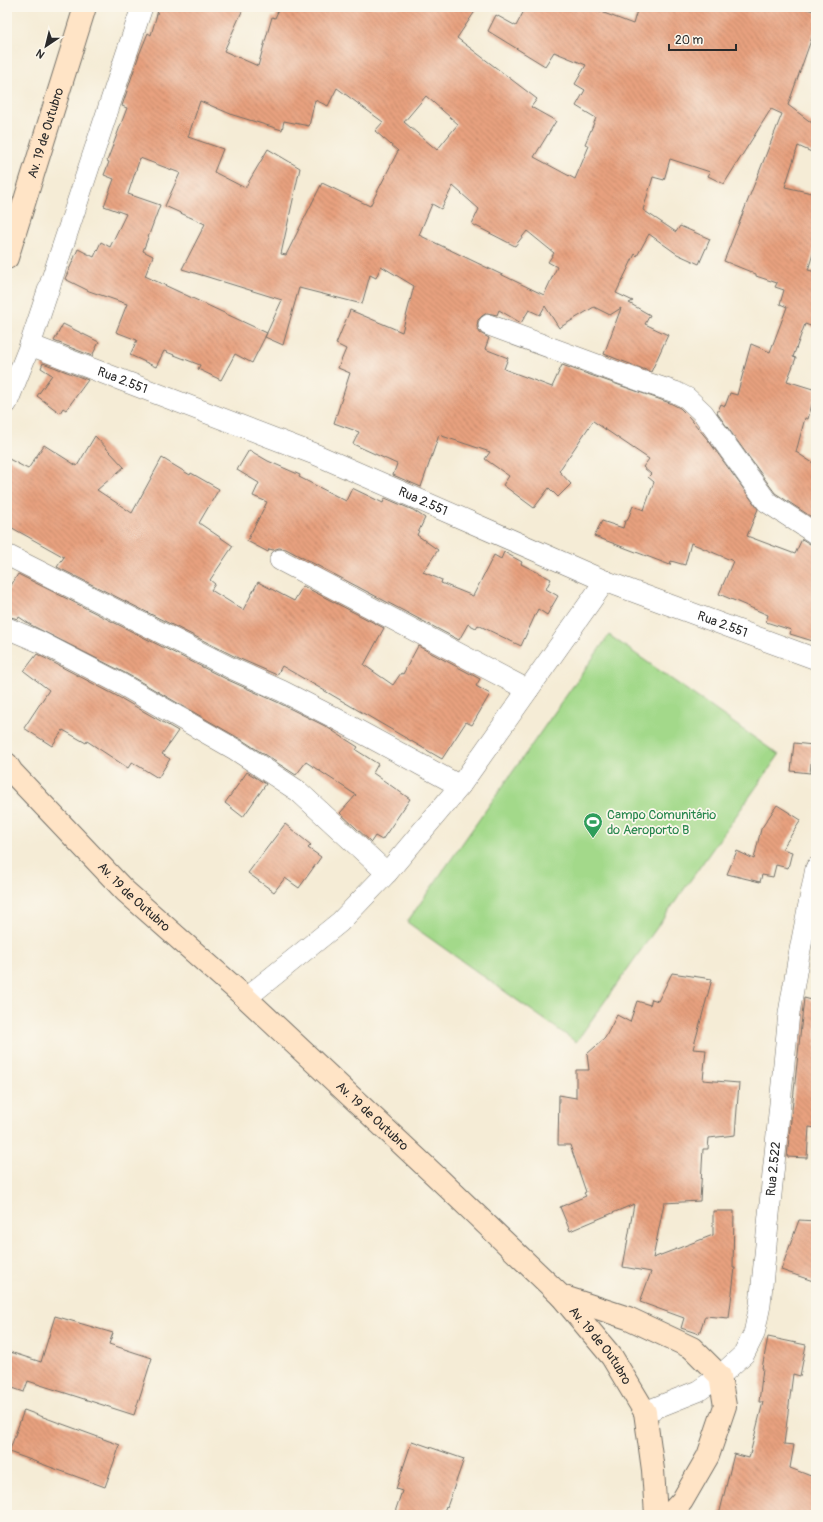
<svg xmlns="http://www.w3.org/2000/svg" width="823" height="1522" font-family="Pangolin,sans-serif">
<style>
.grass{fill:#a3d98a;stroke:#67825a}
.building{fill:url(#building-back-hatch);fill-rule:evenodd}
.lines{fill:none;stroke-linecap:round;stroke-linejoin:round}
.street-casing{stroke:#726f67;stroke-width:22}
.secondary-casing{stroke:#726f67;stroke-width:24}
.street{stroke:#fff;stroke-width:21}
.secondary{stroke:#ffe4c6;stroke-width:22}
.labels{text-anchor:middle;dominant-baseline:central;stroke-width:3.5;stroke-linejoin:round;paint-order:stroke}
.street-label{font-size:13px;fill:#2b2b2b;stroke:#fbf7ec}
.leisure-label{font-size:13px;fill:#27864d;stroke:#fbf7ec;text-anchor:start}
</style>
<defs>
<pattern id="building-back-hatch" width="6" height="6" patternUnits="userSpaceOnUse"><rect width="6" height="6" fill="#e8a17f"/><path d="M-1 5l2 2M0 0l6 6M5-1l2 2" fill="none" stroke="#bc8368"/></pattern>
</defs>
<rect width="100%" height="100%" fill="#fbf7ec"/>
<filter id="ink" filterUnits="userSpaceOnUse"><feTurbulence type="fractalNoise" baseFrequency=".025" numOctaves="2"/><feDisplacementMap in="SourceGraphic" scale="8" xChannelSelector="R" yChannelSelector="G"/><feConvolveMatrix kernelMatrix="1 2 1 2 8 2 1 2 1" color-interpolation-filters="sRGB"/></filter>
<filter id="wash" filterUnits="userSpaceOnUse"><feTurbulence type="fractalNoise" baseFrequency=".012" numOctaves="4" result="noise"/><feDisplacementMap in="SourceGraphic" scale="16" xChannelSelector="R" yChannelSelector="G"/><feGaussianBlur stdDeviation="0.9" result="paint"/><feColorMatrix in="noise" values="0 0 0 0 0 0 0 0 0 0 0 0 0 0 0 0 0 1.4 0 .05"/><feComposite in="paint" operator="in"/></filter>
<g filter="url(#wash)">
<rect width="100%" height="100%" fill="#f5ecd6"/>
<!-- grass -->
<path class="grass" d="M609 635 779 755 576 1042 407 922Z"/>
<g id="blocks">
<!-- building -->
<g class="building">
<path d="M159 7H244L224 51 258 66 272 17 275 18 280 7H478L457 38 537 99 531 107 556 121 534 157 575 179 589 146 585 144 596 118 576 106 585 90 575 84 586 65 554 52 545 66 488 31 496 15 516 26 526 7H588L633 24 638 7H801L816 12V26L788 105 816 126V154L798 146 785 187 816 194V244L808 270 816 272V328L805 324 793 357 796 358 787 381 816 390 808 419 805 418 796 452 816 465V520L775 493 717 413 721 404 725 406 730 393 737 395 751 344 770 352 787 307 780 304 784 290 775 287 777 283 756 276V274L724 261 782 114 771 109 724 184 708 176 710 172 670 159 664 180 653 177 643 210 676 232 680 226 710 239 699 264 677 254 649 234 637 256 635 254 616 293 633 301 629 303 650 315 645 324 668 335 651 372 604 354 621 308 610 315 594 307 559 328 545 306 540 315 529 310 521 323 499 310 497 315 487 313 482 316 478 320 477 327 480 333 489 338 485 349 508 358 504 369 552 387 562 365 670 403 680 408 689 417 708 440 758 509 747 536 795 554 802 539 810 544 816 546V642L790 634 791 630 766 622 768 615 719 594 733 561 691 543 685 565 671 561 670 565 594 536 602 521 623 528 625 521H627L633 506 644 510 654 482 648 477 651 474 643 467 649 459 593 421 559 471 571 484 558 497 549 488 534 508 503 485 509 476 485 459 490 452 439 435 421 487 393 475 397 464 353 444 359 432 334 423 350 373 338 368 346 349 336 344 350 310 402 332 414 286 381 266 376 278 370 275 362 304 299 288 283 345 265 337 282 300 182 269 205 224 165 206 180 173 140 158 128 194 160 205 143 251 153 256 145 276 267 333 252 363 235 354 221 380 198 369 200 365 164 351 156 367 130 355 137 340 116 332 127 304 89 291 65 279 78 249 94 257 101 242 110 247 126 214 104 206 114 179 104 175 109 162 107 161 127 108 122 106 139 55 148 33 151 35ZM337 88 383 122 375 131 398 151 370 206 322 183 286 255 281 254 300 168 268 149 245 188 214 172 223 149 188 137 200 101 233 115 282 130 284 121 309 126 315 100 328 106ZM426 96 458 124 437 150 404 122ZM453 186 479 209 472 224 515 246 527 231 554 253 548 262 557 267 544 295 419 235 432 204 441 209Z"/>
<path d="M63 324 99 342 92 356 54 341Z"/>
<path d="M43 363 88 380 66 410 63 408 60 413 37 396 52 375 41 368Z"/>
<path d="M95 436 124 467 97 490 132 513 162 458 190 475 191 473 219 489 199 523 233 546 210 580 215 584 211 590 243 610 258 582 294 601 303 586 384 628 364 665 393 685 401 673 403 674 418 646 480 679 476 686 490 694 472 725 466 722 442 759 282 666 277 675 238 658 57 567 64 557 7 525V458L28 469 44 445 77 466Z"/>
<path d="M249 450 268 461 300 475 299 477 346 501 352 488 383 503 385 498 413 510 425 518 417 535 438 550 423 572 442 580 441 583 473 596 494 555 501 559 504 552 522 562 521 564 551 579 546 589 558 596 547 615 538 609 521 646 478 625 476 628 468 624 459 640 286 549 279 548 273 550 269 549 268 552 247 541 267 502 253 496 259 483 237 470Z"/>
<path d="M18 574 228 680 277 702 325 726 358 747 356 750 378 764 373 773 410 799 382 840 375 836 371 842 340 813 356 795 306 762 296 775 242 740 127 674 31 625 19 617 18 619 7 616V592Z"/>
<path d="M37 654 115 695 178 731 162 754 170 759 158 778 132 762 128 768 87 741 86 743 63 730 52 746 24 728 49 690 24 671Z"/>
<path d="M794 743 813 745 810 773 791 771Z"/>
<path d="M247 772 266 784 243 817 225 803Z"/>
<path d="M777 805 801 820 782 849 792 852 788 868 776 865 773 877 762 875 760 882 727 874 737 851 754 859 761 829Z"/>
<path d="M285 824 311 845 308 848 321 857 299 888 285 878 274 892 248 873Z"/>
<path d="M672 973 712 979 693 1049 706 1050 703 1080 739 1083 735 1135 709 1138 708 1149H703L700 1201 664 1203 653 1258 713 1235V1211H734L733 1268H735L729 1318 705 1316 699 1334 681 1328 684 1318 640 1302 651 1272 623 1267 634 1204 570 1231 560 1207 586 1196 584 1193 586 1192 570 1145H558L559 1095 576 1098V1070H589L587 1054 605 1038 617 1015 630 1022 637 1001 650 1005 652 999 658 1001Z"/>
<path d="M804 998 816 1001V1128L809 1127 807 1158 787 1157Z"/>
<path d="M799 1220 816 1221V1282L781 1270Z"/>
<path d="M55 1316 113 1333 109 1344 152 1358 134 1415 28 1381 24 1392 7 1386V1351L41 1362Z"/>
<path d="M768 1337 806 1345 800 1376 793 1374 784 1444 794 1445 790 1468 816 1478V1515H719L734 1454 749 1458 763 1402H759L763 1368H762Z"/>
<path d="M24 1410 120 1445 105 1487 9 1452Z"/>
<path d="M412 1441 464 1459 447 1507 446 1506 443 1515H394L402 1491 396 1489Z"/>
</g>
</g>
</g>
<g filter="url(#ink)">
<use href="#blocks" fill-opacity="0" stroke="#726f67" stroke-width="1"/>
<g class="lines">
<defs>
<g id="street">
<path d="M489 325 641 381 675 392 687 398 703 413 767 502 816 534"/>
<path id="s1" d="M30 345 317 455 605 581 816 659"/>
<path d="M7 403 30 345 142 7"/>
<path d="M7 555 233 669 282 691 333 717 460 786"/>
<path d="M280 560 528 690"/>
<path d="M7 628 40 642 121 684 236 750 298 791 387 873"/>
<path d="M246 998 340 922 387 873 460 786 605 581"/>
<path id="s2" d="M645 1412 698 1391 720 1376 744 1354 754 1334 760 1305 789 1013 799 955 816 868"/>
</g>
<g id="secondary">
<path id="s3" d="M7 258 85 7"/>
<path id="s4" d="M7 764 12 772 125 891 246 998 439 1179 561 1296 612 1357 645 1412 653 1470 656 1515"/>
<path d="M561 1296 628 1318 692 1348 720 1376 725 1406 708 1456 682 1501 669 1515"/>
</g>
</defs>
<!-- street casing -->
<use href="#street" class="street-casing"/>
<!-- secondary casing -->
<use href="#secondary" class="secondary-casing"/>
<!-- street -->
<use href="#street" class="street"/>
<!-- secondary -->
<use href="#secondary" class="secondary"/>
</g>
</g>
<!-- icons -->
<defs>
<symbol id="stadium-pin" viewBox="-11 -11 22 30"><path d="M0 17L-7.5 6A9.5 9.5 0 1 1 7.5 6Z" fill="#2e9e5b" stroke="#fbf7ec"/><path d="M0-5a6.5 5 0 1 0 0 10a6.5 5 0 1 0 0-10ZM-3.5-1.8h7v3.6h-7Z" fill="#fff"/></symbol>
</defs>
<g fill-rule="evenodd">
<use href="#stadium-pin" x="582" y="811" width="22" height="30"/>
</g>
<g class="labels">
<!-- street labels -->
<g class="street-label">
<text stroke="none"><textPath href="#s3" startOffset="131">Av. 19 de Outubro</textPath></text>
<text stroke="none"><textPath href="#s1" startOffset="99">Rua 2.551</textPath></text>
<text stroke="none"><textPath href="#s1" startOffset="423">Rua 2.551</textPath></text>
<text stroke="none"><textPath href="#s1" startOffset="747">Rua 2.551</textPath></text>
<text stroke="none"><textPath href="#s4" startOffset="184">Av. 19 de Outubro</textPath></text>
<text stroke="none"><textPath href="#s4" startOffset="508">Av. 19 de Outubro</textPath></text>
<text stroke="none"><textPath href="#s2" startOffset="305">Rua 2.522</textPath></text>
<text stroke="none"><textPath href="#s4" startOffset="832">Av. 19 de Outubro</textPath></text>
</g>
<!-- leisure labels -->
<g class="leisure-label">
<text x="607" y="815">Campo Comunitário<tspan x="607" dy="15">do Aeroporto B</tspan></text>
</g>
</g>
<!-- margin -->
<rect width="823" height="1522" fill="none" stroke="#fbf7ec" stroke-width="24"/>
<!-- north arrow -->
<g transform="translate(46 46) rotate(215)" stroke="#fbf7ec" stroke-width="3" paint-order="stroke">
<path d="M0-3L7 15L0 10L-7 15Z" fill="#2b2b2b"/>
<text y="-6" font-size="11" font-weight="bold" text-anchor="middle" fill="#2b2b2b">N</text>
</g>
<!-- scale -->
<path d="M669 44v6h67v-6" fill="none" stroke="#2b2b2b" stroke-width="2"/>
<text x="675" y="44" font-size="12" fill="#2b2b2b" stroke="#fbf7ec" stroke-width="3" paint-order="stroke">20 m</text>
</svg>
